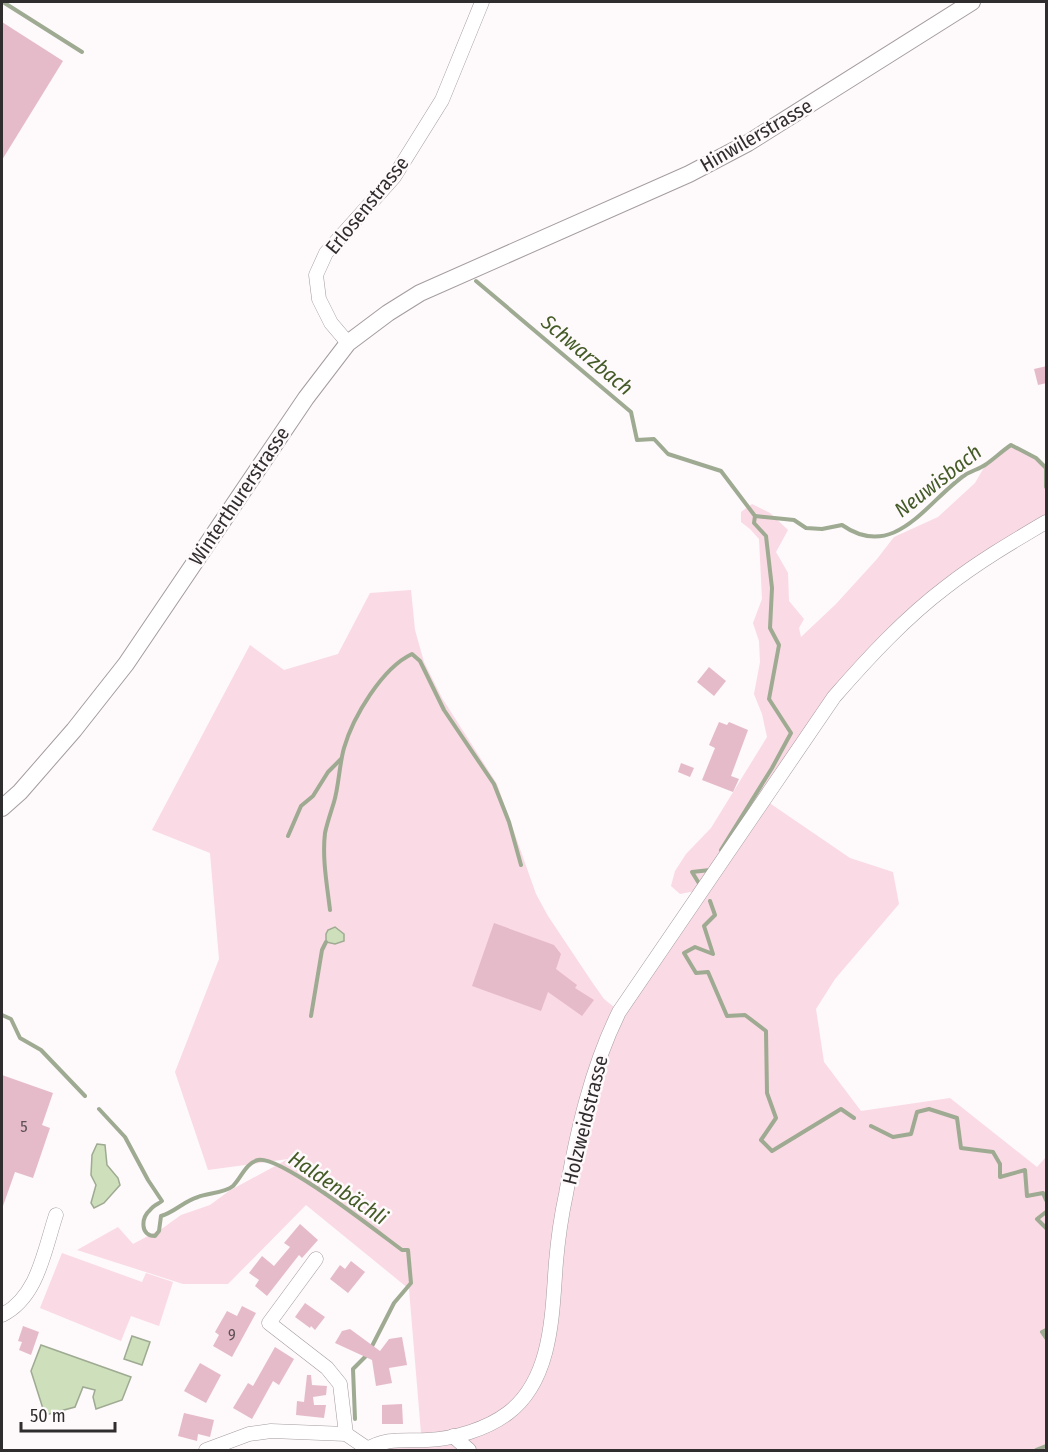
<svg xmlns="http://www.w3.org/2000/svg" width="1048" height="1452" font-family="'Fira Sans Condensed',sans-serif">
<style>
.green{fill:#fadae4}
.water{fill:#cddfbb;stroke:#9eaa91;stroke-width:1.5}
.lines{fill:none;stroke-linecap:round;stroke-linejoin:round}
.stream{stroke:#9eaa91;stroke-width:4}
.building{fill:#e6bbc9}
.minor-casing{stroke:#a49c9f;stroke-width:15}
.major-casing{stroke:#a49c9f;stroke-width:18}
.minor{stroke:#fff;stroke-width:14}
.major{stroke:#fff;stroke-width:16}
.labels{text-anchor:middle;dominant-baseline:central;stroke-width:5;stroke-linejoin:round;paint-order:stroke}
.number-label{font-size:16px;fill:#5e5055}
.street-label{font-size:20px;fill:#302d2e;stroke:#fef9fb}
.water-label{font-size:21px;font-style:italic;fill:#445b27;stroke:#fef9fb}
</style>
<rect width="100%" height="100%" fill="#fef9fb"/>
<!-- green -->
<g class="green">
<path d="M1011 445 1036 458 1046 468V522L981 561 861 667 700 890 680 894 671 886 675 871 686 854 711 828 767 737 762 714 754 694 760 662 759 641 753 623 762 599 759 539 750 529 741 522V512L752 504 770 513 788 530 776 552 788 573 789 601 804 619 799 628 801 637 836 604 877 559 894 537 938 517 975 483 986 464Z"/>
<path d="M411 590 415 630 424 662 442 698 497 784 536 894 548 916 592 982 604 999 619 1011 768 802 850 858 893 872 899 904 835 979 816 1009 824 1062 861 1111 950 1098 1037 1167 1046 1157V1450H362L372 1441 421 1433 409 1289 306 1205 228 1284H183L77 1250 118 1227 133 1244 163 1228 181 1215 210 1205 229 1191 288 1159 208 1170 175 1072 219 959 210 853 152 830 250 645 284 670 338 654 370 593Z"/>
<path d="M62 1253 142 1282 146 1273 173 1282 159 1326 131 1316 121 1341 40 1308Z"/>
</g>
<!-- water -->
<g class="water">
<path d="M335 927 344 934V941L335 944 326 942V934L328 930Z"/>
<path d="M97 1144 105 1145 107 1165 118 1178 120 1185 104 1203 94 1208 91 1203 96 1185 91 1175 92 1155Z"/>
<path d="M132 1336 150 1342 142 1365 124 1359Z"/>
<path d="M41 1345 131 1377 122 1400 96 1409 93 1397 95 1390 83 1387 75 1407 45 1415 31 1371Z"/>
</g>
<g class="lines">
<!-- stream -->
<g class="stream">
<path d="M3 2 82 52"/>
<path d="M476 281 631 412 637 440 654 439 668 454 721 471 755 516 754 523 766 536 772 588 770 628 779 645 769 699 791 733 772 768 721 850"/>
<path d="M755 516 794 520 806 528 822 529 842 525C895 562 927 501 965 475 971 471 979 469 985 465 994 459 1002 451 1011 445L1036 458 1046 468V487"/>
<path d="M288 836 301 806 313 796 328 772 341 759"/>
<path d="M700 885 692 872 710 870"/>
<path d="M710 901 715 915 704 926 713 954 695 947 684 953 696 973 708 972 727 1016 745 1015 766 1031 767 1093 776 1118 761 1140 772 1151 841 1109 854 1118"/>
<path d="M330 910C327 885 322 858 325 833 327 823 331 812 334 802 339 785 339 766 344 748 353 717 382 668 412 654L420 661 444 710 494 784 509 822 521 865"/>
<path d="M2 1015 11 1019 20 1038 41 1050 85 1096"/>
<path d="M311 1016 322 950 326 942"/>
<path d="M99 1109 125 1137 148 1180 162 1201C158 1204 153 1206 150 1210 141 1218 140 1236 155 1236L159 1231 161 1216C175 1212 184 1201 198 1197 207 1193 225 1193 233 1186 241 1178 246 1163 258 1160 279 1154 380 1234 402 1250H408L411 1283 394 1303 368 1354 353 1369 355 1419"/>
<path d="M871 1126 893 1137 911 1134 917 1112 929 1109 957 1118 961 1148 993 1152 1000 1164V1177L1025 1170 1027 1196 1043 1193 1046 1200"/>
<path d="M1046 1212 1037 1219 1046 1228"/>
<path d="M1046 1330 1042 1332 1046 1338"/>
<path d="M1036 1450 1046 1446"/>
</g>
</g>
<!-- building -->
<g class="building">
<path d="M2 22 63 61 2 160Z"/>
<path d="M1047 366V383L1038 385 1034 369Z"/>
<path d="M709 667 726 681 714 696 697 682Z"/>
<path d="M719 722 727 725 729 722 748 730 731 776 739 779 733 792 702 780 715 748 709 745Z"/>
<path d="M681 763 694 768 690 777 678 772Z"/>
<path d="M494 923 554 945 561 954 556 969 577 985 575 988 594 1000 582 1016 548 992 541 1011 472 986Z"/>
<path d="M2 1075 53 1093 42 1125 50 1128 33 1178 15 1172 3 1206 2 1205Z"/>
<path d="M300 1224 318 1240 302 1258 299 1255 267 1296 255 1286 259 1280 249 1273 262 1256 274 1266 290 1247 284 1243Z"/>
<path d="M351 1261 365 1272 348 1293 330 1279 340 1265 345 1269Z"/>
<path d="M305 1303 325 1317 315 1330 311 1326 310 1328 295 1317Z"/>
<path d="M242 1306 256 1313 232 1357 213 1346 219 1335 215 1332 227 1311 237 1316Z"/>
<path d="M23 1326 39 1332 31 1355 19 1350 22 1342 18 1341Z"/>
<path d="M350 1329 380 1351 389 1339 402 1337 407 1365 389 1368 392 1383 376 1386 372 1360 335 1343 342 1331Z"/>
<path d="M275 1347 294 1359 279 1385 273 1381 252 1419 233 1408 248 1383 253 1386Z"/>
<path d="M200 1363 221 1375 206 1403 184 1391Z"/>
<path d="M307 1375H311L312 1385 327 1386 326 1395 313 1397 314 1405H326L324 1418 296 1415 297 1401 304 1402Z"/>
<path d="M402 1404 403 1424H382V1405Z"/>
<path d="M184 1413 214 1420 210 1437 198 1434 197 1441 178 1436Z"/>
</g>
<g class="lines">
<defs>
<g id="minor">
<path d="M348 343 331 323 319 299 316 275 326 253 394 177 442 100 482 2"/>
<path d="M316 1259 269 1323 327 1368 340 1384 346 1434"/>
<path d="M2 1315C38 1297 44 1251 56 1215"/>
<path d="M453 1436 469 1450"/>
<path d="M206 1450 249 1434 271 1431 346 1434 368 1449"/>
<path d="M366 1450C386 1437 405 1441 427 1440 454 1439 487 1429 508 1413 553 1379 552 1312 556 1262 558 1239 561 1217 566 1194 577 1132 591 1069 619 1012L834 697C868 658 905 618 946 587 978 562 1012 542 1046 522"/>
</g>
<path id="major" d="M2 808 20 792 74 730 126 664 306 398 348 343 388 313 420 293 689 174 748 143 972 2"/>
</defs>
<!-- minor casing -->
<use href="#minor" class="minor-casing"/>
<!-- major casing -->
<use href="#major" class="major-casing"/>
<!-- minor -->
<use href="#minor" class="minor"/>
<!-- major -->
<use href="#major" class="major"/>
</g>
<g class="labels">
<!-- number labels -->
<g class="number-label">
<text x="24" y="1126">5</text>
<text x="232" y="1334">9</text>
</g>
<!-- street labels -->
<g class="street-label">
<text transform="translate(756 135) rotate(-30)">Hinwilerstrasse</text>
<text transform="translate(367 205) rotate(-51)">Erlosenstrasse</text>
<text transform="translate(239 496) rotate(-56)">Winterthurerstrasse</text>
<text transform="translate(585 1120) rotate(-76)">Holzweidstrasse</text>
</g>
<!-- water labels -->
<g class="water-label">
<text transform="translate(587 355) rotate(40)">Schwarzbach</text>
<text transform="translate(938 481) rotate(-38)">Neuwisbach</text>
<text transform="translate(338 1188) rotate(34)">Haldenbächli</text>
</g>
</g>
<!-- border -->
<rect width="1048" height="1452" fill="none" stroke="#302d2e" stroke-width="6"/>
<!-- scale -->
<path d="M21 1422v9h94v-9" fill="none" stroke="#302d2e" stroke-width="3"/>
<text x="30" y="1422" font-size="18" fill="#302d2e" stroke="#fef9fb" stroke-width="4.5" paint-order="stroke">50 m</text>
</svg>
